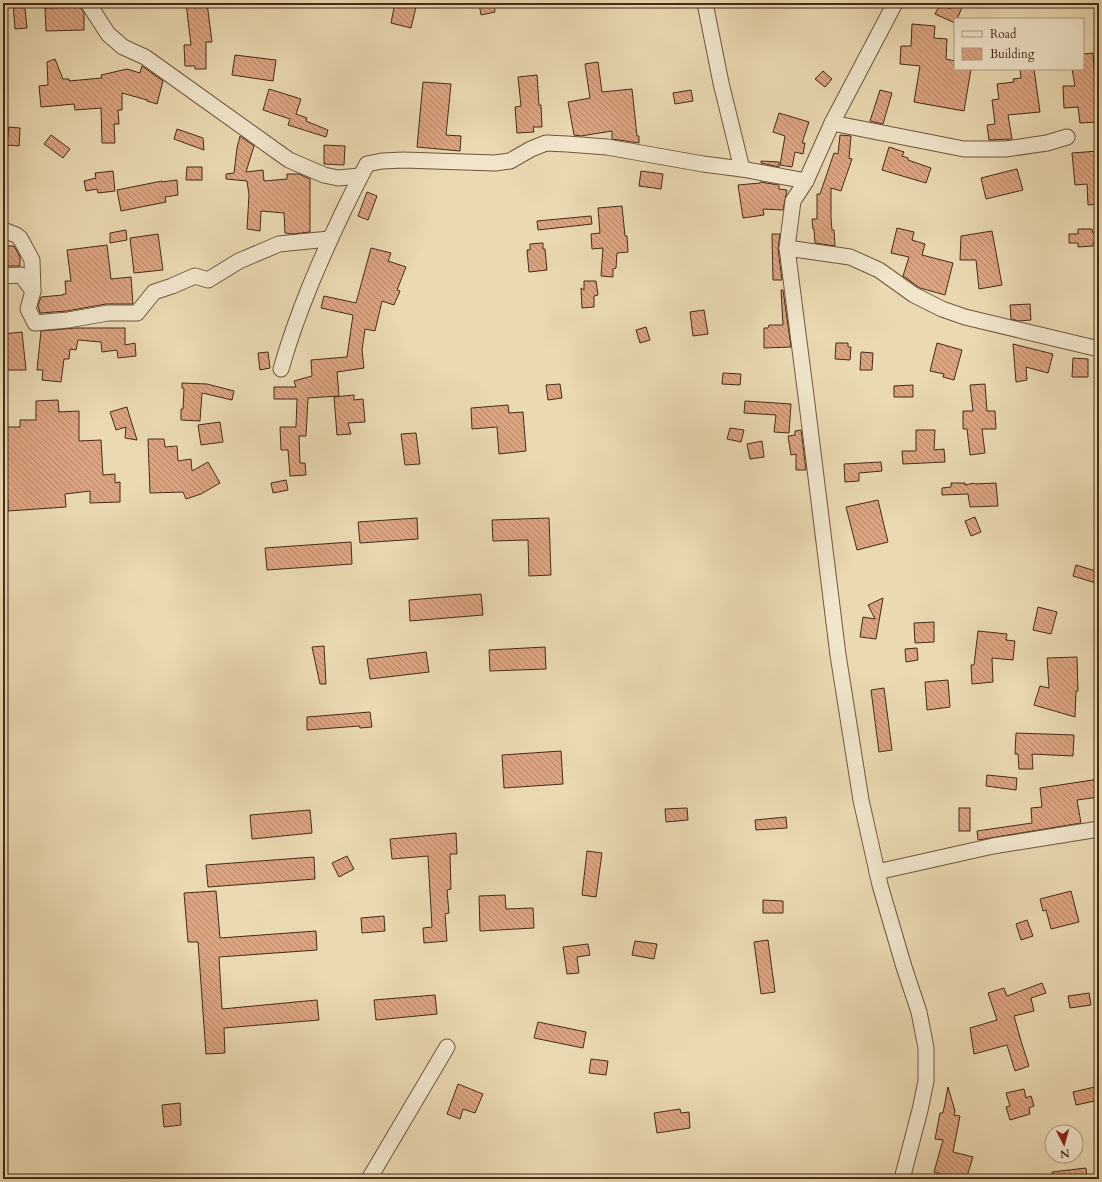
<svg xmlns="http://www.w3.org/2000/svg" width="1102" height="1182" font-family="Cardo,serif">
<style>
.building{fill:url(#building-back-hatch);stroke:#472b17}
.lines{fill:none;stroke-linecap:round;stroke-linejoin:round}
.minor-casing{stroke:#70563e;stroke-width:17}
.minor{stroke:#f1e6cc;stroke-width:15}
</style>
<defs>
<pattern id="building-back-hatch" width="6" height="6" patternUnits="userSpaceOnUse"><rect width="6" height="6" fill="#dda480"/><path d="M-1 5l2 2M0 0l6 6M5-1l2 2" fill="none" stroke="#b58668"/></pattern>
</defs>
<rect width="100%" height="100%" fill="#ead9b1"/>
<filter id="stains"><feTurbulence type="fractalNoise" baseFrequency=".005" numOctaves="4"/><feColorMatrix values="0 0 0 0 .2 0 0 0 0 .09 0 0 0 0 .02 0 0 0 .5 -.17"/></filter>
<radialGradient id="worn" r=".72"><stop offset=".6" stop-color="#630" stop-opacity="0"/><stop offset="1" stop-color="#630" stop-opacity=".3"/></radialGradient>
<!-- building -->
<g class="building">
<path d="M13 3H23L24 9H25L27 28 15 29Z"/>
<path d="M186 3H207L212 42H206V69H195V66H185L184 45H191Z"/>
<path d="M395 3H417L411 28 391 23Z"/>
<path d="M479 3H494L495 12 481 15Z"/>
<path d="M953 3H964L957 19H955V23L935 14 940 4 950 9Z"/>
<path d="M80 7 84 13V30L46 31 45 8Z"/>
<path d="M912 24 935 26 934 38 947 39 946 59 955 61V69H971L964 111 914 102 920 66 900 64 901 46H911Z"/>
<path d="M1093 53 1095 85H1099V122L1080 123 1078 107 1064 108 1063 86H1075L1072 69H1083V54Z"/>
<path d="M235 55 276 60 273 81 232 75Z"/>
<path d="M55 59 63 79H69V81L102 78 101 75 127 69 140 73 142 66 163 81 157 104 147 101V100L122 93V110H118L119 124H114L115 143H102L101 108 75 110 74 104 41 107 39 86 48 85 47 62Z"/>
<path d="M598 62 602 92 632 89 637 136H639V143L612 139V131L581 136 574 135 568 102 590 98 585 64Z"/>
<path d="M1020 69H1034L1040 112 1008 115 1012 139 989 140 987 125 995 124 992 100 999 99 997 84 1014 82 1013 79 1021 78Z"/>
<path d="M823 71 832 79 825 87 815 79Z"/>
<path d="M537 75 539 105H541L542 127H533L534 132 517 133 515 107 521 106 518 77Z"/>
<path d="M423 82 451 84 446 135 461 136 460 151 417 147Z"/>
<path d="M269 89 301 99 296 114 307 118 306 121 328 130 326 137 288 125 290 119 263 110Z"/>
<path d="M691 90 693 101 675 104 673 93Z"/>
<path d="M880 90 892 93 883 124 870 121Z"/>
<path d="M779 113 809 122 802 143H805L803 154 795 152 792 167 780 165 785 136 773 132Z"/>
<path d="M9 127 20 128 19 146 7 145Z"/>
<path d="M177 129 203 138 204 150 174 139Z"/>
<path d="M51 135 70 149 63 158 44 144Z"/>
<path d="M840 135 851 136 849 158 852 159 841 191 831 188V218L832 230H834L835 246 815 243 814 229H813L812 219H817V194H820L834 153 838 154Z"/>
<path d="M240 136 254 146 246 172 263 170 264 181 287 179V174H299L310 179V232L292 234 285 233 284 213 261 211 260 231 247 229 249 195 247 181 226 179V174L234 173 237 148Z"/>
<path d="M324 145 345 146 344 165 324 164Z"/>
<path d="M889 147 904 152 902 156 908 158V160L931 168 926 183 882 170Z"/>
<path d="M1098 151 1099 167V204L1088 205 1087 184 1075 185 1072 153Z"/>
<path d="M761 161 779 162V167L761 163Z"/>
<path d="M187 167H202V180H186Z"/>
<path d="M1017 169 1023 190 986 199 981 178Z"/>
<path d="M113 171 115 191 98 193 97 189 86 191 84 181 96 178 95 173Z"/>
<path d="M641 171 663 174 661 189 639 186Z"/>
<path d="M177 180 178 195 165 197 166 202 121 211 117 190 162 181V182Z"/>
<path d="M760 182 779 185V189L787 190 783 210 763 209 764 215 743 218 738 185 760 183Z"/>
<path d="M367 192 377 196 368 220 358 216Z"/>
<path d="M622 206 625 236H627L628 252 617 253 616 268 613 269V277L601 276 603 248 592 249 591 234 600 233 598 208Z"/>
<path d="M591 216 592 224 538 230 537 221Z"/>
<path d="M897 228 914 232 912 240 925 244 922 255 953 263 945 295 920 288 903 276 909 257 891 253Z"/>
<path d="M1078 229H1092L1093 233 1098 232 1099 242 1093 243V246L1078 247V243H1069V234H1078Z"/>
<path d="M126 230 127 240 110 243V233Z"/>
<path d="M992 231 1002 285 979 289 976 260H960L961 236Z"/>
<path d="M158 234 163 270 134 273 130 238Z"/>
<path d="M772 234H780L778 249 782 280H773Z"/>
<path d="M543 243V249H545L547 270 529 272 527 250H530V244Z"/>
<path d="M107 245 111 279 131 277 133 304H106L67 311 40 313 38 305 41 297 63 295V294H66L65 281H71L67 250Z"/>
<path d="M3 246H14L20 257V266H3Z"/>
<path d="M371 248 391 253 388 261 406 267 397 290 400 291 394 305 382 301 375 331 365 329 362 350 364 368 337 372 339 396 308 398 306 436H299L300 463H305L306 475 290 476 288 450H281L280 427H296L297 399H274V387H296L294 381 312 376 311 360 347 357 353 315 321 308 324 296 356 303Z"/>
<path d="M584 281H596L598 295 594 296V307L582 308 581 288 584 290Z"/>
<path d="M781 290H783L791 347 764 348V328H768L769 325H783Z"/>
<path d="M1030 304 1031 320 1018 321 1011 319 1010 305Z"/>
<path d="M704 310 708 334 693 336 690 312Z"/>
<path d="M646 327 650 340 640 343 636 330Z"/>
<path d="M75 328H125V345L135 343 136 356 118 358 117 350 102 352 101 342 78 340 76 350 70 349 69 359H64L61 382 42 380 43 370H37L41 331Z"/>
<path d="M22 332 26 370H3V334Z"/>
<path d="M836 343H848V347H851L850 360 835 359Z"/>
<path d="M937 343 962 350 954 380 943 377 944 374 930 371Z"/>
<path d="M1013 344 1053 354 1048 373 1026 367 1027 380 1016 382Z"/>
<path d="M268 352 270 368 260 370 258 353Z"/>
<path d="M861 352 873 353 872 370H860Z"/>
<path d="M1073 358 1088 359V377H1072Z"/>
<path d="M723 373 741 374 740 385 722 384Z"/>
<path d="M182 383 207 384 234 391 232 400 202 393 200 421 181 420V409H183L184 389 182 388Z"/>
<path d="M560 384 562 398 548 400 546 385Z"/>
<path d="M985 384 987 411H995L996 429H982L985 453 970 455 967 429H963V411H973L970 385Z"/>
<path d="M913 385V397H894V386Z"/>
<path d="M354 395V400L363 399 365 422 348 423 351 434 337 435 334 397Z"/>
<path d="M58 400 59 412 79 411V441L101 440 103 475 115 474V483L120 482V502L90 503V491L65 494 66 507 8 511V499H3V427H20V420H36V401Z"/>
<path d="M745 401 791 404 789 433 774 432 776 415 744 413Z"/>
<path d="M508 405 509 413 523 412 526 451 499 454 497 427 472 429 471 408Z"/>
<path d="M127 407 128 411 137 440 125 438 126 427 116 430 110 412Z"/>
<path d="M220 422 223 442 201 445 198 425Z"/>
<path d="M730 428 744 430 741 442 727 439Z"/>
<path d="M801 430 806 470H796V454L791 455 788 436 795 435V431Z"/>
<path d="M916 430H935L934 450 944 449 945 462 903 464 902 451H916Z"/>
<path d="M416 433 420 464 405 465 401 434Z"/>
<path d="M148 439H164L165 447 177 446 178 461 191 459 192 471 208 462 220 483 201 494 186 499 183 492 150 493Z"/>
<path d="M762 441 764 457 750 459 747 444Z"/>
<path d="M881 462 882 471 859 473V481L845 482 844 464Z"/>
<path d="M286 480 288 490 273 493 271 483Z"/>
<path d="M951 483H965V485L974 483 975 484 996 483 998 506 970 507 968 494 942 495V488L951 487Z"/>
<path d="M878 500 888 542 857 550 846 507Z"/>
<path d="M975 517 981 532 971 536 965 521Z"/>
<path d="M417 518 418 539 360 543 358 522Z"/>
<path d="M549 518 551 575 529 576 528 540 493 541 492 520Z"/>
<path d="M351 542 352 564 267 570 265 548Z"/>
<path d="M1076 565 1099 572V584L1073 576Z"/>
<path d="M481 594 483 615 410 621 409 600Z"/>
<path d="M883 598 876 639 860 637 863 617 875 619 868 605Z"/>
<path d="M1038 607 1057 612 1051 634 1033 630Z"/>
<path d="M934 622V642L915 643 914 623Z"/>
<path d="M978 631 1007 634 1006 640 1015 641 1013 660 992 658 993 682 972 684 971 665H974Z"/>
<path d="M324 646 326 684H320L312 647Z"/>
<path d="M545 647 546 669 490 671 489 650Z"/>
<path d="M917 648 918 660 906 662 905 649Z"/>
<path d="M426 652 429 672 370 679 367 659Z"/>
<path d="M1077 657 1078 691H1076L1075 717 1034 705 1040 686 1049 688 1047 658Z"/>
<path d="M948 680 950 707 927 710 925 682Z"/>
<path d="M884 688 892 750 879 752 871 690Z"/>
<path d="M370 712 372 727 360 728 359 726 307 730V717Z"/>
<path d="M1016 733 1074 735 1073 756 1032 754 1033 769H1019L1018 754H1015Z"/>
<path d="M561 751 563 784 504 788 502 755Z"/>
<path d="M987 775 1017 778 1016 790 986 786Z"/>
<path d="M1099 779V797L1077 800 1081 823 978 840 977 831 1032 823 1031 808 1042 807 1040 788Z"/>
<path d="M687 808 688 820 666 822 665 809Z"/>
<rect x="959" y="808" width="11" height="23"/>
<path d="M310 810 312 833 252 839 250 815Z"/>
<path d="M786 817 787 828 756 830 755 820Z"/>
<path d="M456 833 457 854H450L451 889 447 890 449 913 445 914 447 941 424 943 423 928 432 927 428 856 392 859 390 839Z"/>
<path d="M587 851 602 853 596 897 582 895Z"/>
<path d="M347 856 354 869 339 877 332 863Z"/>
<path d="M314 857 315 879 208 887 206 865Z"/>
<path d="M216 891 220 938 316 931 317 950 219 957 222 1009 317 1000 319 1020 224 1028 225 1053 206 1054 198 942H188L184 893Z"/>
<path d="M1071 891 1079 922 1051 929 1046 910 1043 911 1040 899Z"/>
<path d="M505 895 506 909 533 908 534 928 480 931 479 896Z"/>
<path d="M763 900 783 901V913H763Z"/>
<path d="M384 916 385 931 362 933 361 918Z"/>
<path d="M1027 920 1033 936 1021 940 1016 924Z"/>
<path d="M768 940 775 992 761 994 754 942Z"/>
<path d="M635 941 657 944 654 959 632 955Z"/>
<path d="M588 944 590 955 577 957 579 973 567 974 563 947Z"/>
<path d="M1042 983 1046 993 1031 998 1034 1011 1014 1016 1021 1041 1029 1066 1015 1071 1007 1045 974 1054 970 1028 997 1020 988 993 1004 988 1007 996Z"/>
<path d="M1089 993 1091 1005 1070 1008 1068 996Z"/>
<path d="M435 995 437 1014 376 1020 374 1000Z"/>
<path d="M538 1022 586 1032 583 1048 534 1038Z"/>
<path d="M591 1059 608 1061 606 1075 589 1073Z"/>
<path d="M458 1084 483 1094 475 1113 463 1109 460 1119 447 1114Z"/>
<path d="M1099 1086V1100L1076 1105 1073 1092Z"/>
<path d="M948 1087 955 1111 954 1115 960 1116 953 1152 973 1157 966 1179H958L934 1172 943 1140 935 1139 940 1113H943Z"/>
<path d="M1024 1089 1026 1098 1031 1096 1034 1106 1029 1108 1030 1114 1010 1120 1006 1107 1010 1106 1006 1093Z"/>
<path d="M180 1103 181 1125 164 1127 162 1105Z"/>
<path d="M680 1109 681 1113 689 1112 690 1128 657 1133 654 1113Z"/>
<path d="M1086 1168 1087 1179H1053L1052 1172Z"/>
</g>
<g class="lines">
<defs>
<g id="minor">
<path d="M88 3 108 34 123 47 145 57 289 160 324 175 338 178 360 176"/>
<path d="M705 3 721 83 742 169"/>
<path d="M895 3 832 123 806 181 793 201 787 248 806 396 838 655 861 800 880 885 904 967 919 1012 926 1048V1081L920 1110 902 1179"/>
<path d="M832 123 964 149H1006L1047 143 1067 137"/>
<path d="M3 230 16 235 20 238 32 260 33 291"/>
<path d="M787 248 850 257 879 270 914 295 942 309 965 317 1099 349"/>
<path d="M3 276 21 275 33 291 28 309 35 323 68 320 108 313H137L154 292 172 286 195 276 208 280 239 261 279 244 329 239"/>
<path d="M281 369C289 341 299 313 310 286 327 245 346 204 367 164L382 161 403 160 495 163 510 161 531 149 546 143 567 144 607 147 703 164 742 169 806 181"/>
<path d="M877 872 993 846 1099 829"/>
<path d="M369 1179 447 1047"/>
</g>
</defs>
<!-- minor casing -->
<use href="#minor" class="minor-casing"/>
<!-- minor -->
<use href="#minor" class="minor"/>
</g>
<!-- margin -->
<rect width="1102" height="1182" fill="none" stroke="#ead9b1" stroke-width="16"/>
<rect x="4" y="4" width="1094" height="1174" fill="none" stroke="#472b17" stroke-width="2"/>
<rect x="8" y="8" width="1086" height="1166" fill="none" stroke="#472b17"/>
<!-- legend -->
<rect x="954" y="18" width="130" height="52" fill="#f1e6cc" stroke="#ad9b84"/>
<rect x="962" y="31" width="20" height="6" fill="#f1e6cc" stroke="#ad9b84"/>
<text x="990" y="38" font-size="12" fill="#472b17">Road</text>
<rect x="962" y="48" width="20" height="12" fill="url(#building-back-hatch)" stroke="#ad9b84"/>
<text x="990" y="58" font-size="12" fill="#472b17">Building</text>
<!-- north arrow -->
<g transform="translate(1064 1144) rotate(174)"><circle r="19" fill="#f1e6cc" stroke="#ad9b84"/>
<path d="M0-3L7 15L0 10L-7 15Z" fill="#8f2418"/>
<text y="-6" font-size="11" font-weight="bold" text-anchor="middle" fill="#472b17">N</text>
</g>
<rect width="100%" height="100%" filter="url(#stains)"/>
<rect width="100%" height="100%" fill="url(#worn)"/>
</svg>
